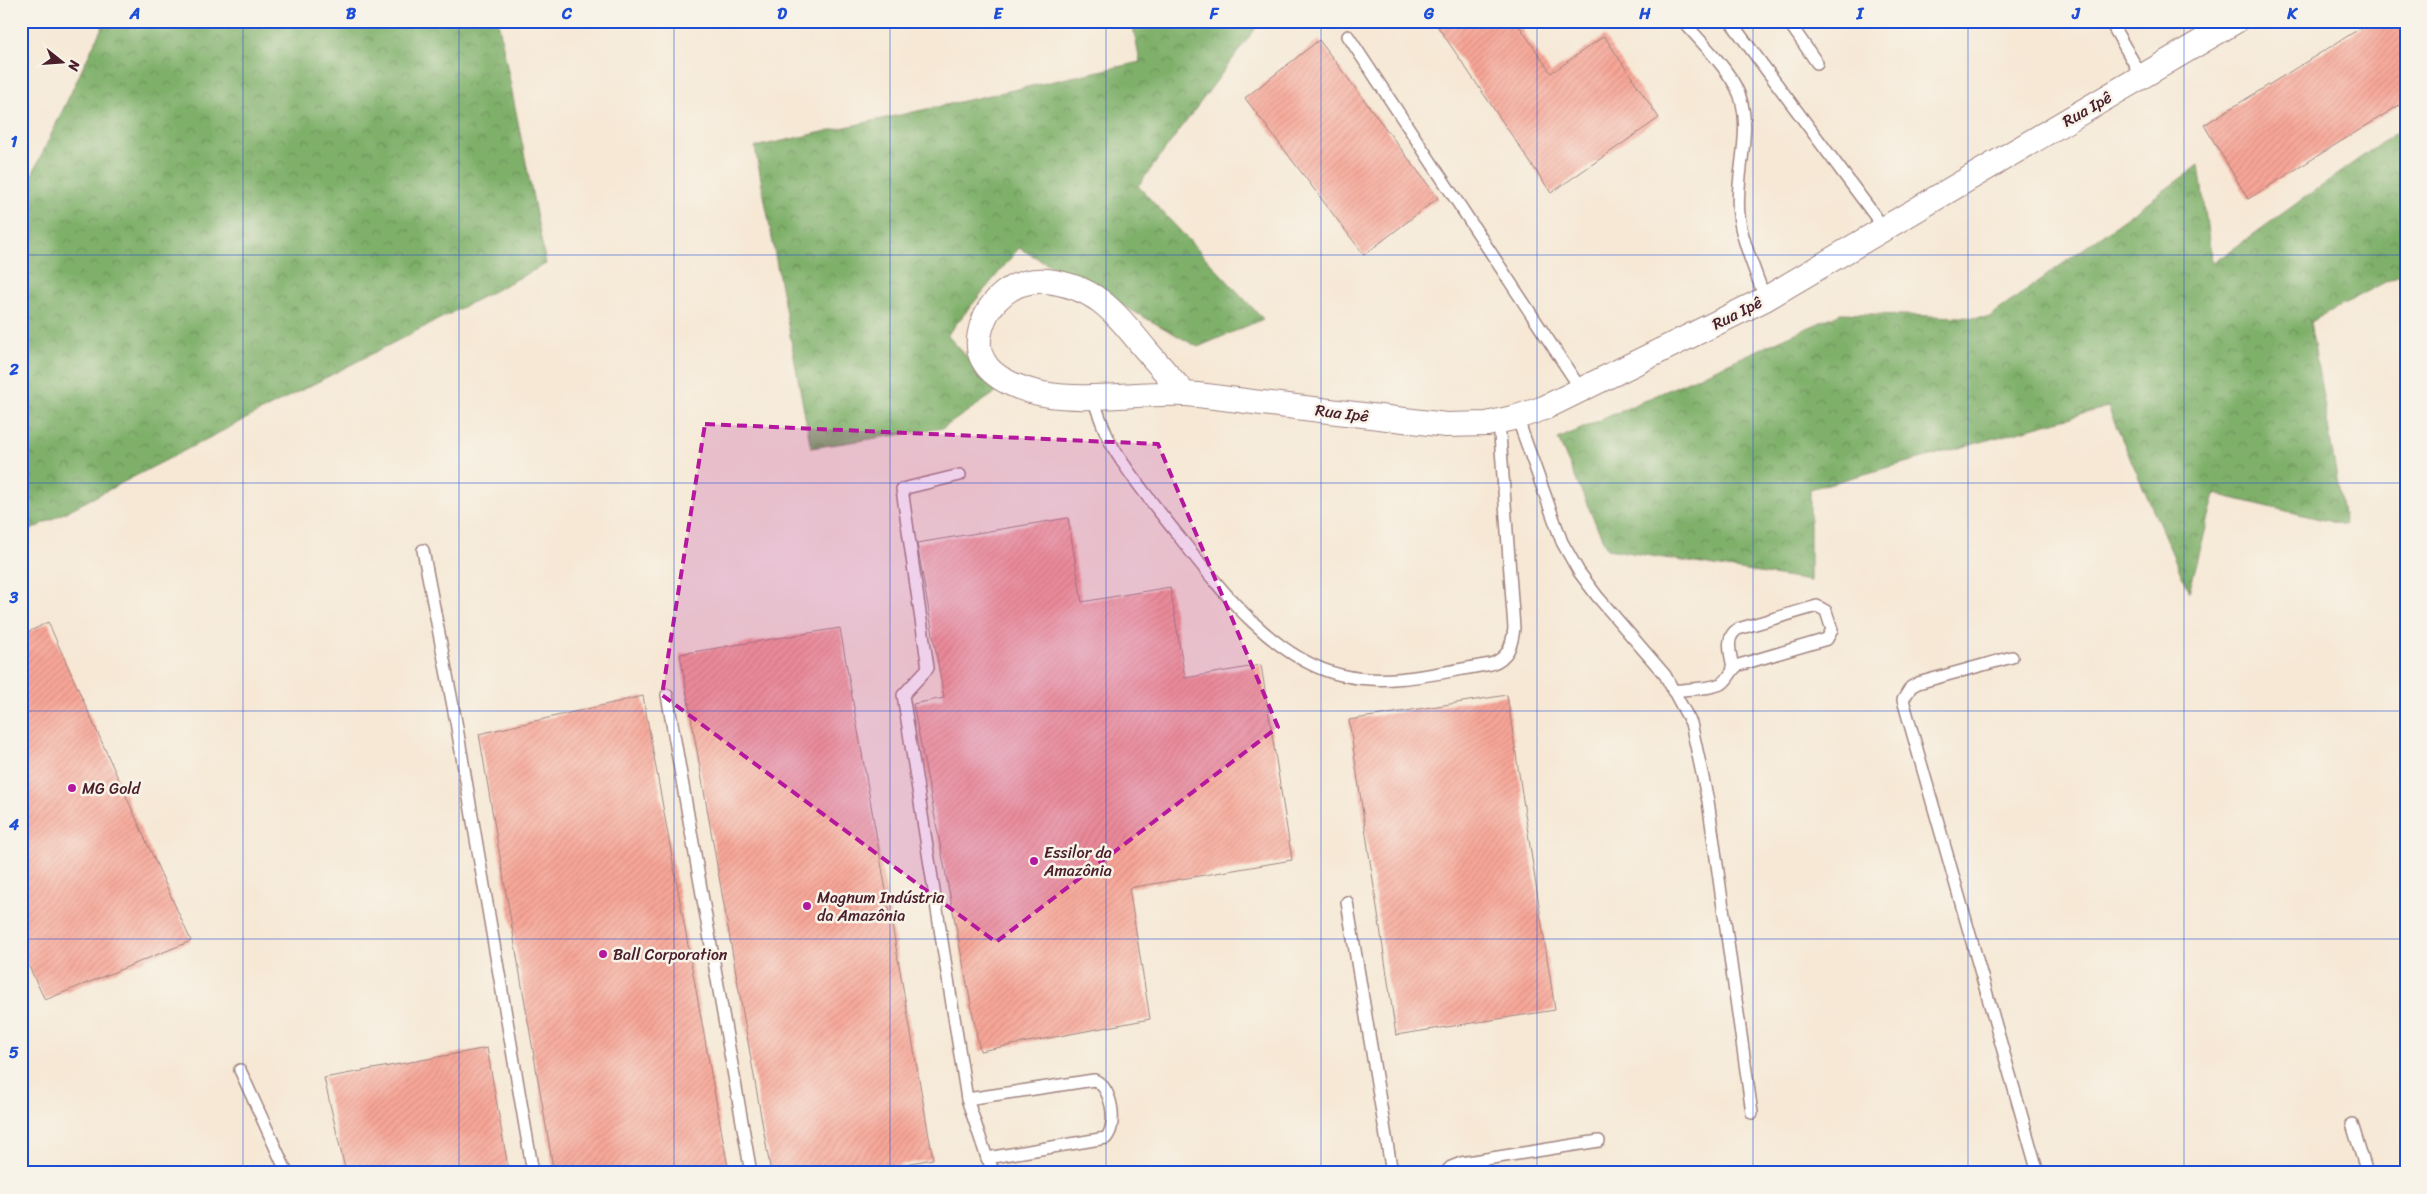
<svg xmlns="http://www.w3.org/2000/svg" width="2427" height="1194" font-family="Sriracha,sans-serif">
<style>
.forest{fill:url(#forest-crowns);stroke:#64684a}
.building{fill:url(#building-hatch)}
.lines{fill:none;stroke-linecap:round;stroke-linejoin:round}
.service-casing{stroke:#a08480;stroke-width:14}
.minor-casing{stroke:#a08480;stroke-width:26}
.service{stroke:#fff;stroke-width:11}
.minor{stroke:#fff;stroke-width:24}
.marked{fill:#b5179e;fill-opacity:0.2;stroke:#b5179e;stroke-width:4;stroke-dasharray:10 6;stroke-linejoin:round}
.grid{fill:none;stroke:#1d4ed8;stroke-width:1;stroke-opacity:0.55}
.poi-dot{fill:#b5179e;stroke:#f7f3e8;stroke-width:2}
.labels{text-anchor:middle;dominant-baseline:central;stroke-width:5;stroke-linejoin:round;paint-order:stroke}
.street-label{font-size:16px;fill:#4a1f2b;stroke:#f7f3e8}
.poi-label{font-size:16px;fill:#4a1f2b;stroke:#f7f3e8;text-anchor:start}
.neatline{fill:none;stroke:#1d4ed8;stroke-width:2}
.grid-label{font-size:16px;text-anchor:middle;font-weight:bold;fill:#1d4ed8}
</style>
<defs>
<pattern id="forest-crowns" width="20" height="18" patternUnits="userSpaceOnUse" patternTransform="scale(1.25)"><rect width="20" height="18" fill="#7fb06a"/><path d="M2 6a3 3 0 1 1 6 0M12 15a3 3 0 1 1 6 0" fill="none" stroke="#6a8f57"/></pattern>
<pattern id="building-hatch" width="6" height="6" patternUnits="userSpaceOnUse" patternTransform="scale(1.25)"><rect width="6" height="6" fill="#f7a697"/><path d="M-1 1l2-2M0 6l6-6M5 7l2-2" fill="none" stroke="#d58e82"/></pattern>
</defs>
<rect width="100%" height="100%" fill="#f7f3e8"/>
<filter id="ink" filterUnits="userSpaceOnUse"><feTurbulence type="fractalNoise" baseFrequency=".02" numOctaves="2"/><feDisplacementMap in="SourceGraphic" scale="10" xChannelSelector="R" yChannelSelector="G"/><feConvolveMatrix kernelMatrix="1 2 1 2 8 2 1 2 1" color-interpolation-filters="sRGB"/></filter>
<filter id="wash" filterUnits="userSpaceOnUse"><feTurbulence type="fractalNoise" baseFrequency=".0096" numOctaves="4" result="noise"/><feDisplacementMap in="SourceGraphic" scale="20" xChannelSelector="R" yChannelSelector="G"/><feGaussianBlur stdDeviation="1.12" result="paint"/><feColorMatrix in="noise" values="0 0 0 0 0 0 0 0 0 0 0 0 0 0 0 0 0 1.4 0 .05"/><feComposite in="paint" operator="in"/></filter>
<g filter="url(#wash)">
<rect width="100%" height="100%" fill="#f6e8d5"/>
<!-- forest -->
<g class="forest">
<path d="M105 21H498L546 264 21 535V198Z"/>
<path d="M1132 21H1261L1138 186 1263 319 1198 347 1019 248 947 335 998 391 943 428 811 448 755 147 1140 62Z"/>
<path d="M2406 125V271L2310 322 2345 525 2215 494 2189 592 2108 407 1810 489V581L1607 549 1558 439 1841 313 1988 318 2199 165 2212 264Z"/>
</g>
<g id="blocks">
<!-- building -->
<g class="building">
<path d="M1434 21H1516L1551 73 1604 36 1659 118 1551 193Z"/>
<path d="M2372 21H2406V101L2248 199 2204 125Z"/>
<path d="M1319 40 1438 198 1364 255 1245 98Z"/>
<path d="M1068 518 1082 602 1170 587 1185 678 1261 665 1292 860 1129 888 1150 1019 980 1051 913 704 944 698 917 543Z"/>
<path d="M48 622 191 941 45 1000 21 950V636Z"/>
<path d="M840 628 933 1159 856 1173H771L680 654Z"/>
<path d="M1507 695 1555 1010 1396 1035 1349 720Z"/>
<path d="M643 696 729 1173H554L479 734Z"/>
<path d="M487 1048 509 1173H346L324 1078Z"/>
</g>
</g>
</g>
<g filter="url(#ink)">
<use href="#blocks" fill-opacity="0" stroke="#a08480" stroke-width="1"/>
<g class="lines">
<defs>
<g id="service">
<path d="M1683 21C1701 42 1723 63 1736 87 1756 125 1734 174 1739 215 1741 239 1757 275 1765 299"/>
<path d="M1730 21 1884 228"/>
<path d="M1788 21 1817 63"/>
<path d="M2110 21 2142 77"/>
<path d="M1348 36 1582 391"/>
<path d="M1092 396C1099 414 1104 433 1114 449 1132 479 1155 506 1177 534 1218 586 1272 659 1341 675 1390 687 1441 672 1491 664 1508 658 1512 646 1514 628L1499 421"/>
<path d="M1517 417 1562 542 1579 572 1597 596 1665 675 1691 723 1708 801 1752 1113"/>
<path d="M960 475 902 489 928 668 903 695 967 1099 987 1158 995 1173"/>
<path d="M423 550 456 722 533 1173"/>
<path d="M2012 657 1918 683 1911 687 1903 700 2038 1173"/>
<path d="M1673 691C1685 689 1716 689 1724 682 1731 676 1731 669 1739 665L1827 639 1832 630 1826 611 1817 606 1738 629C1724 637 1731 655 1733 668"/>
<path d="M667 695 751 1173"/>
<path d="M1347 902 1392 1173"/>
<path d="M240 1070 287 1173"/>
<path d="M967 1099 1094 1080C1112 1086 1118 1125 1106 1138L987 1158"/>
<path d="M2352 1124 2367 1173"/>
<path d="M1445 1173 1451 1167 1461 1163 1599 1141"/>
</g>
<path id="minor" d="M1185 394C1172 380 1159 365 1146 350 1116 314 1098 287 1047 281 1023 279 1004 289 990 308 981 322 974 345 983 360 993 380 1023 390 1043 394 1089 402 1138 392 1185 394 1213 396 1242 401 1271 404 1329 411 1388 418 1446 425L1487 424 1517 417 1544 408 1765 299 2236 21"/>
</defs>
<!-- service casing -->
<use href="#service" class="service-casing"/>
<!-- minor casing -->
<use href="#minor" class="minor-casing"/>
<!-- service -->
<use href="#service" class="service"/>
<!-- minor -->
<use href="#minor" class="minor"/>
</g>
</g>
<!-- marked area -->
<path class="marked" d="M705 424 1158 444 1278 727 996 942 662 695Z"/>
<!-- grid -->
<path class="grid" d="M243 21V1173M459 21V1173M674 21V1173M890 21V1173M1106 21V1173M1321 21V1173M1537 21V1173M1753 21V1173M1968 21V1173M2184 21V1173M21 255H2406M21 483H2406M21 711H2406M21 939H2406"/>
<!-- markers -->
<g class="poi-dot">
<circle cx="72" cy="788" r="5"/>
<circle cx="1034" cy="861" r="5"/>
<circle cx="807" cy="906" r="5"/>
<circle cx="603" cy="954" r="5"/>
</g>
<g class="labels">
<!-- street labels -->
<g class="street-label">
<text transform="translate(2087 109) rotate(-30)">Rua Ipê</text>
<text transform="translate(1737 313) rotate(-27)">Rua Ipê</text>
<text transform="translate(1342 413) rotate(7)">Rua Ipê</text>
</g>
<!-- poi labels -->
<g class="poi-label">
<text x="82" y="788">MG Gold</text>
<text x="1044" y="852">Essilor da<tspan x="1044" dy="18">Amazônia</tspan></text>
<text x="817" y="897">Magnum Indústria<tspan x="817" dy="18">da Amazônia</tspan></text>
<text x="613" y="954">Ball Corporation</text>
</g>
</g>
<!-- margin -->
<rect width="2427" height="1194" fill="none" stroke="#f7f3e8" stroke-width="55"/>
<!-- north arrow -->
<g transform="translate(62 62) rotate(107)" stroke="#f7f3e8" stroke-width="4" paint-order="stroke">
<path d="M0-4L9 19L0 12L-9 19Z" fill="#4a1f2b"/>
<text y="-8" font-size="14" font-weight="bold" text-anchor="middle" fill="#4a1f2b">N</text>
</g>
<rect x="28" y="28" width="2372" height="1138" class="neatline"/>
<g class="grid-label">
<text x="135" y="19">A</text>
<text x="351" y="19">B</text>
<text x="567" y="19">C</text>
<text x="782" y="19">D</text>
<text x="998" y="19">E</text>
<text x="1214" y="19">F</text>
<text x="1429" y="19">G</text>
<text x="1645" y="19">H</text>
<text x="1860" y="19">I</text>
<text x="2076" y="19">J</text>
<text x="2292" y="19">K</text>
<text x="14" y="147">1</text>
<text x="14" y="375">2</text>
<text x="14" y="603">3</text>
<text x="14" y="830">4</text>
<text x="14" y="1058">5</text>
</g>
</svg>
